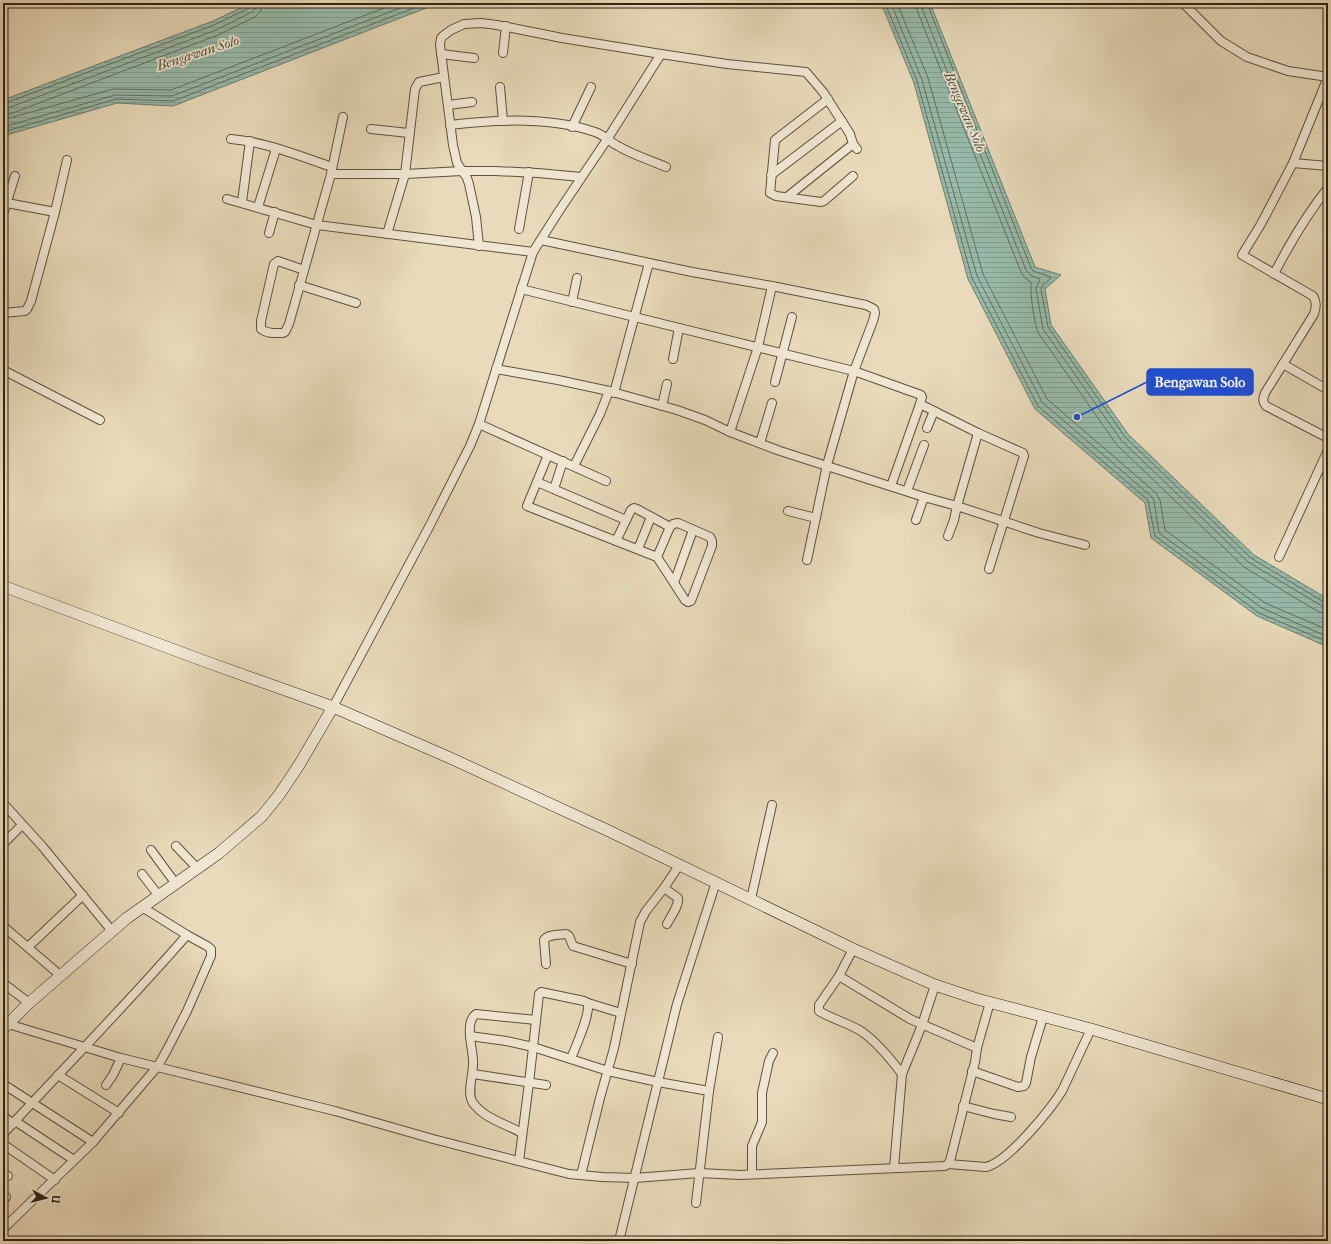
<svg xmlns="http://www.w3.org/2000/svg" width="1331" height="1244" font-family="'IM FELL French Canon',serif">
<style>
.water{fill:url(#water-rules);stroke:#6f7e6e}
.lines{fill:none;stroke-linecap:round;stroke-linejoin:round}
.shore{stroke:#646f5f;stroke-width:1}
.street-casing{stroke:#5f513d;stroke-width:10}
.secondary-casing{stroke:#312313;stroke-width:12}
.street{stroke:#f0e7d2;stroke-width:8}
.secondary{stroke:#f0e7d2;stroke-width:11}
.labels{text-anchor:middle;dominant-baseline:central;stroke-width:3.5;stroke-linejoin:round;paint-order:stroke}
.water-label{font-size:14px;font-style:italic;fill:#505141;stroke:#f0e7d2}
.leader{fill:none;stroke:#1d4ed8;stroke-width:1.5}
.callout-dot{fill:#1d4ed8;stroke:#f0e7d2;stroke-width:1.5}
.callout{fill:#1d4ed8;stroke:#1d4ed8;stroke-width:1.5}
.callout-label{font-size:14px;text-anchor:middle;font-weight:bold;fill:#fff}
</style>
<defs>
<pattern id="water-rules" width="6" height="5" patternUnits="userSpaceOnUse"><rect width="6" height="5" fill="#98bbab"/><path d="M0 2.5h6" fill="none" stroke="#83a092"/></pattern>
</defs>
<rect width="100%" height="100%" fill="#e8daba"/>
<filter id="stains"><feTurbulence type="fractalNoise" baseFrequency=".005" numOctaves="4"/><feColorMatrix values="0 0 0 0 .2 0 0 0 0 .09 0 0 0 0 .02 0 0 0 .5 -.17"/></filter>
<radialGradient id="worn" r=".72"><stop offset=".6" stop-color="#630" stop-opacity="0"/><stop offset="1" stop-color="#630" stop-opacity=".3"/></radialGradient>
<!-- water -->
<g class="water">
<path d="M251 3H439L173 106 117 103 3 136V100L213 21Z"/>
<path d="M881 3H930L1035 267 1061 275 1045 289 1051 325 1128 434 1254 555 1328 599V647L1257 616 1151 538 1145 503 1035 409 968 279 914 83Z"/>
</g>
<g class="lines">
<!-- shore -->
<g class="shore">
<path d="M885 3 917 81 972 278 1038 406 1148 500 1155 536 1259 613 1328 642"/>
<path d="M891 3 922 80 977 276 1042 402 1152 497 1154 501 1159 533 1262 608 1328 637"/>
<path d="M897 3 928 78 983 274 1047 399 1156 493 1160 500 1165 530 1265 603 1328 630"/>
<path d="M916 3 917 10 1021 272 1025 278 1031 282C1030 293 1034 325 1039 334L1117 445 1244 567 1319 612 1328 614"/>
<path d="M922 3V8L1026 270 1030 275 1040 279 1036 289 1043 329 1121 440 1248 562 1322 606 1328 608"/>
<path d="M927 3 1031 268 1033 271 1051 277 1050 279 1042 286 1041 289 1048 327 1125 437 1251 558 1324 602 1328 603"/>
<path d="M3 104 214 25 249 8 251 6V3"/>
<path d="M3 109 8 108 216 30 252 12 255 9 256 3"/>
<path d="M3 115 10 114 218 35 255 17 261 11 262 3"/>
<path d="M3 120 113 89 171 90 397 3"/>
<path d="M3 127 115 95 172 96 413 3"/>
<path d="M3 132 116 99 173 101 427 3"/>
</g>
<defs>
<g id="street">
<path d="M1183 3 1221 41 1247 57 1288 71 1328 77 1293 163 1261 224 1242 255 1313 296C1317 303 1316 307 1314 314L1265 393C1263 399 1262 401 1266 406L1328 438"/>
<path d="M503 53 506 26"/>
<path d="M441 54 474 58"/>
<path d="M500 87 503 121"/>
<path d="M828 99 775 140 770 193 776 196 821 202 824 201 853 176"/>
<path d="M448 105 472 102"/>
<path d="M450 125C497 119 550 117 595 132 604 135 610 142 618 146 633 155 650 160 666 167"/>
<path d="M572 127 591 87"/>
<path d="M371 129 409 133"/>
<path d="M231 139C266 142 299 156 332 167"/>
<path d="M1293 163 1328 166"/>
<path d="M331 174H405L462 171H495L538 173 581 177"/>
<path d="M771 175 842 121"/>
<path d="M787 197 853 144"/>
<path d="M227 199 317 225 533 252"/>
<path d="M242 202 250 141"/>
<path d="M7 203 55 212"/>
<path d="M258 207 276 149"/>
<path d="M3 214 15 176"/>
<path d="M519 229 529 172"/>
<path d="M269 233 275 212"/>
<path d="M387 234 405 174 415 89 419 82 444 77"/>
<path d="M541 240 692 272 772 286 866 305 874 309 875 313 873 321 854 371 827 465 807 560"/>
<path d="M479 246 476 217 469 184 467 178 457 163 453 145 440 45 441 38 443 36 451 30 464 24 481 23 497 25 562 38 661 54 727 64 806 72 823 92 850 134 853 144 857 149"/>
<path d="M304 270 281 262 278 261 274 264 261 321V329C267 334 276 333 283 333L285 332 289 324 331 174 343 117"/>
<path d="M1274 274C1290 243 1306 215 1328 188"/>
<path d="M299 285 356 303"/>
<path d="M521 289 854 371 921 395 922 397 920 404 891 486"/>
<path d="M572 302 577 278"/>
<path d="M3 313 25 311 27 309 31 301 55 212 67 160"/>
<path d="M673 359 679 328"/>
<path d="M1283 364 1328 390"/>
<path d="M496 369 558 380 609 391 677 410 705 420 730 432 780 451 924 497 957 506 1039 533 1085 545"/>
<path d="M3 370 100 420"/>
<path d="M775 382 792 317"/>
<path d="M614 393 649 263"/>
<path d="M920 404 978 433 1023 453 1024 456 989 569"/>
<path d="M662 406 667 384"/>
<path d="M479 424 606 481"/>
<path d="M927 428 934 411"/>
<path d="M730 432 758 347 772 286"/>
<path d="M760 443 772 403"/>
<path d="M548 455 527 506 657 557 685 600 688 602 691 601 712 546V541L710 537 678 523 673 524 670 527 657 557"/>
<path d="M574 466 600 414 609 391"/>
<path d="M537 482 626 520"/>
<path d="M554 489 563 461"/>
<path d="M907 491 924 445"/>
<path d="M788 511 816 518"/>
<path d="M916 520 924 497"/>
<path d="M948 536 954 520 957 506 978 433"/>
<path d="M616 541 631 510 634 508 637 509 670 527"/>
<path d="M638 549 651 517"/>
<path d="M1279 557 1328 450"/>
<path d="M674 583 693 530"/>
<path d="M333 707 429 527 470 446 479 424 533 252 559 211 608 138 661 54"/>
<path d="M3 803 42 846 112 931"/>
<path d="M3 844 22 825"/>
<path d="M176 846 197 868"/>
<path d="M151 850 176 884"/>
<path d="M142 874 159 896"/>
<path d="M664 888 678 898C679 906 671 916 667 924"/>
<path d="M751 899 772 805"/>
<path d="M3 926 61 976"/>
<path d="M28 947 83 895"/>
<path d="M853 949 839 976 819 1005V1011C832 1019 848 1023 861 1031 877 1042 890 1058 902 1074"/>
<path d="M546 964 544 940C548 934 559 935 566 934L569 936 573 946 632 964"/>
<path d="M839 976 910 1019 977 1048"/>
<path d="M3 983 29 1003"/>
<path d="M588 1003 621 1013"/>
<path d="M3 1021 8 1024 121 1058 335 1111 433 1139 569 1174 602 1177 635 1178 699 1173 740 1175 945 1166 948 1164 950 1161 975 1062 977 1048 990 1002"/>
<path d="M470 1036 506 1041 533 1047 608 1071 658 1082 709 1091"/>
<path d="M972 1071 1018 1087 1024 1086 1026 1083 1031 1057 1043 1017"/>
<path d="M473 1074 546 1085"/>
<path d="M58 1075 119 1113"/>
<path d="M3 1084 93 1142"/>
<path d="M106 1085 113 1075 121 1058"/>
<path d="M963 1106 994 1114 1011 1117"/>
<path d="M3 1116 13 1124"/>
<path d="M15 1121 74 1160"/>
<path d="M522 1133C506 1124 485 1119 473 1103 466 1093 474 1073 473 1061 473 1049 464 1022 476 1014L536 1020"/>
<path d="M3 1134C64 1068 128 1003 187 935"/>
<path d="M3 1144 55 1180"/>
<path d="M519 1161 529 1083 539 994 541 992 584 1001 588 1003C590 1016 576 1045 571 1059"/>
<path d="M948 1164 986 1167C1008 1162 1050 1110 1062 1091L1091 1029"/>
<path d="M894 1168 902 1074 922 1025 935 985"/>
<path d="M3 1173 8 1176"/>
<path d="M752 1174V1146L762 1122V1093L769 1061 773 1053"/>
<path d="M581 1175 600 1098 614 1048 640 922 646 911 664 888 680 864"/>
<path d="M3 1196 6 1197"/>
<path d="M696 1203 709 1091 718 1037"/>
<path d="M3 1229 93 1142 158 1066 168 1048 187 1011 211 956V949L207 946 187 935 142 907"/>
<path d="M619 1241 677 1004 716 882"/>
</g>
<g id="secondary">
<path d="M3 586 204 661 333 707 448 757 609 831 853 949 935 985 977 999 1091 1029 1328 1099"/>
<path d="M3 1029 29 1003 127 918 219 853 262 816 279 795 299 765 333 707"/>
</g>
</defs>
<!-- street casing -->
<use href="#street" class="street-casing"/>
<!-- secondary casing -->
<use href="#secondary" class="secondary-casing"/>
<!-- street -->
<use href="#street" class="street"/>
<!-- secondary -->
<use href="#secondary" class="secondary"/>
</g>
<g class="labels">
<!-- water labels -->
<g class="water-label">
<text transform="translate(198 53) rotate(-18)">Bengawan Solo</text>
<text transform="translate(965 112) rotate(67)">Bengawan Solo</text>
</g>
</g>
<!-- callouts -->
<path class="leader" d="M1077 417L1147 382"/>
<circle class="callout-dot" cx="1077" cy="417" r="4"/>
<rect class="callout" x="1147" y="369" width="106" height="26" rx="4"/>
<g class="callout-label">
<text x="1200" y="387">Bengawan Solo</text>
</g>
<!-- margin -->
<rect width="1331" height="1244" fill="none" stroke="#e8daba" stroke-width="16"/>
<rect x="4" y="4" width="1323" height="1236" fill="none" stroke="#312313" stroke-width="2"/>
<rect x="8" y="8" width="1315" height="1228" fill="none" stroke="#312313"/>
<!-- north arrow -->
<g transform="translate(46 1198) rotate(97)" stroke="#f0e7d2" stroke-width="3" paint-order="stroke">
<path d="M0-3L7 15L0 10L-7 15Z" fill="#312313"/>
<text y="-6" font-size="11" font-weight="bold" text-anchor="middle" fill="#312313">U</text>
</g>
<rect width="100%" height="100%" filter="url(#stains)"/>
<rect width="100%" height="100%" fill="url(#worn)"/>
</svg>
